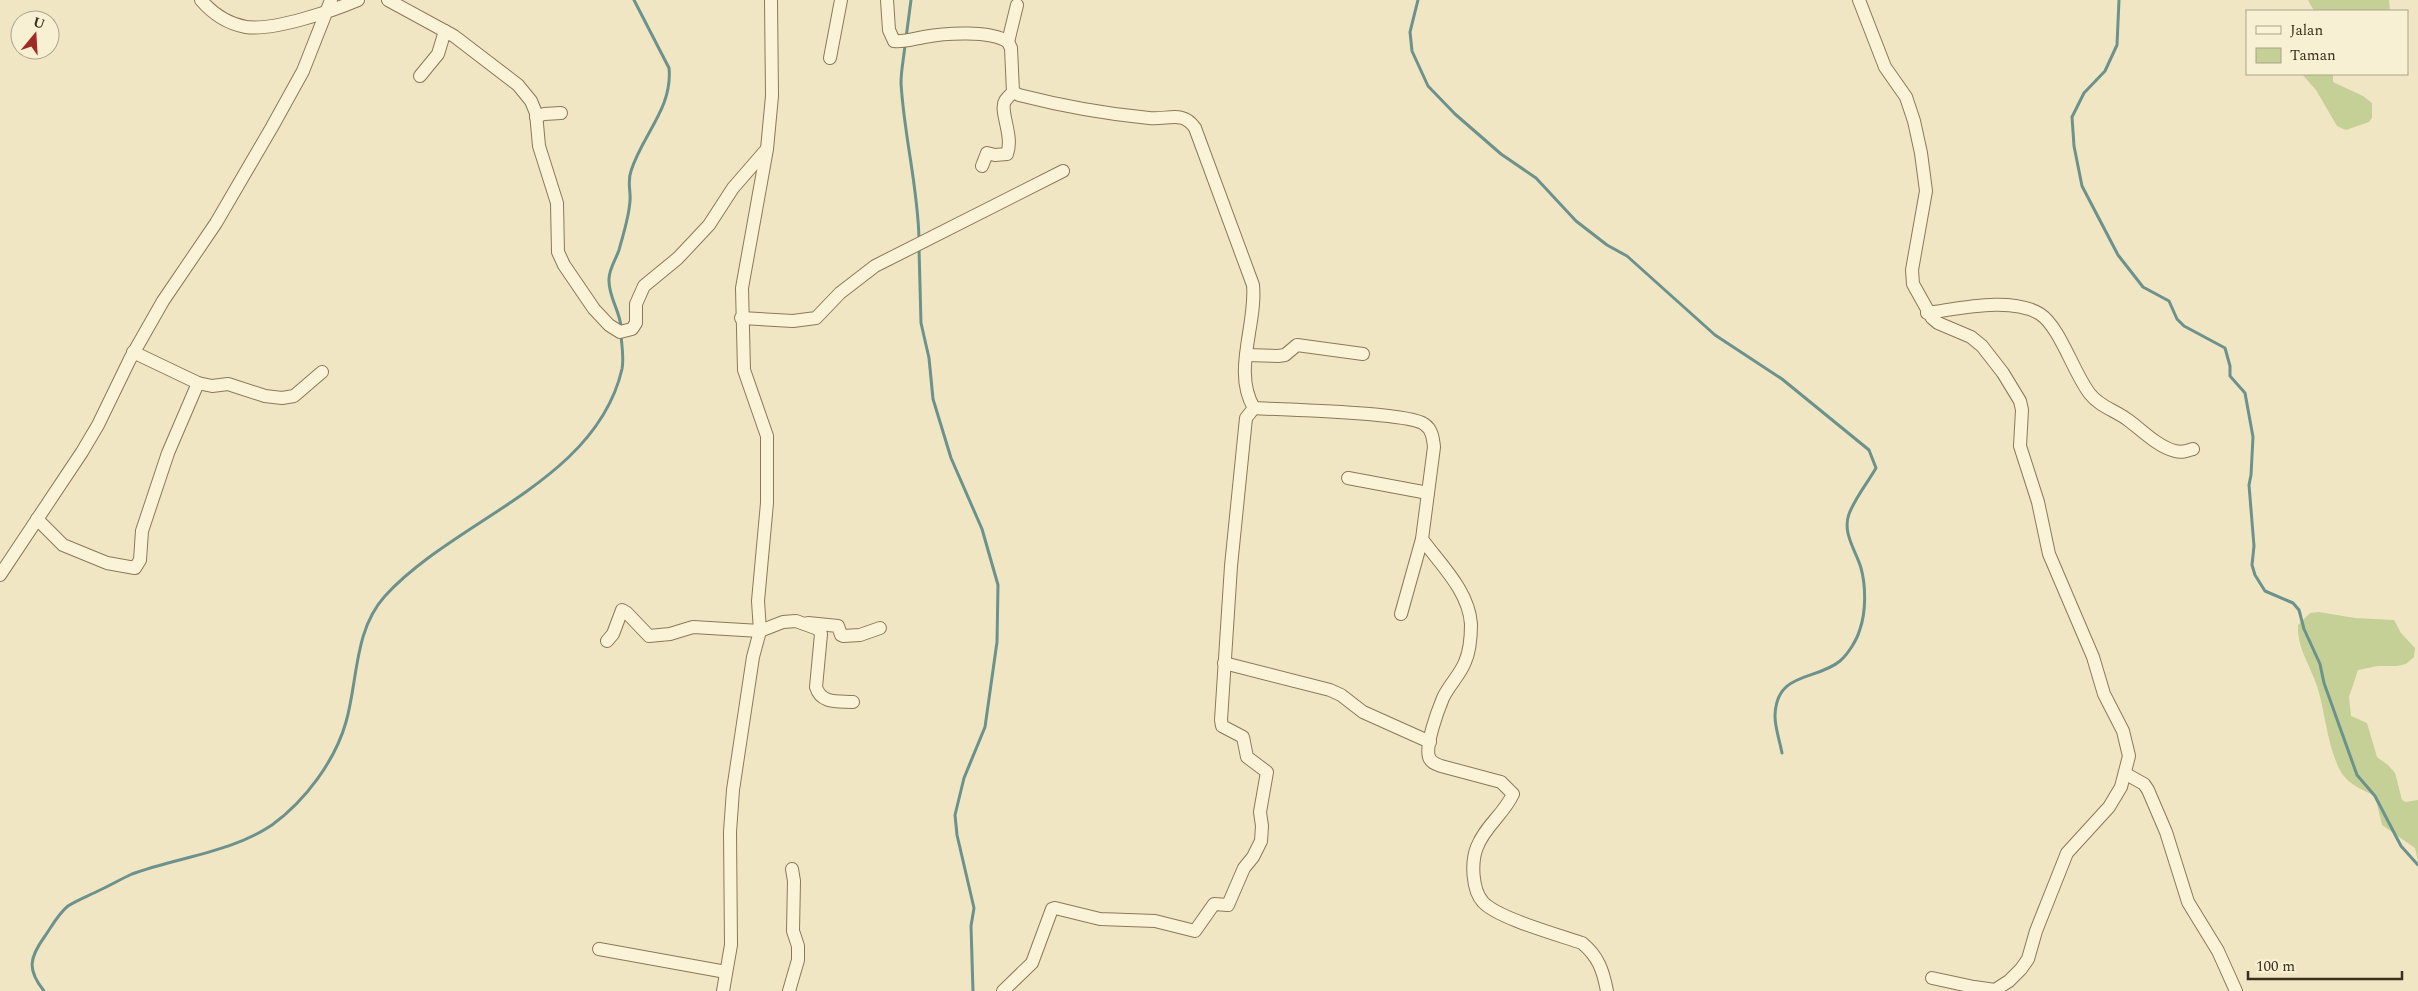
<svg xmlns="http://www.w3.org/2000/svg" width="2418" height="991" font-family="Spectral,serif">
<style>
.green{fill:#c5d096}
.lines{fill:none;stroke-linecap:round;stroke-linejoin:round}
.stream{stroke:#6b928c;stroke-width:3}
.minor-casing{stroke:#8c7859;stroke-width:14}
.minor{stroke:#fbf3d7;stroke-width:12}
</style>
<rect width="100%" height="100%" fill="#f1e6c3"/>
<!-- green -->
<g class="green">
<path d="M2308 0H2389L2390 11H2314Z"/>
<path d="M2302 74H2333V82L2363 96 2372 103V118L2369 122 2346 130 2337 126 2316 90Z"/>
<path d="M2319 612 2355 618 2394 620 2401 633 2415 648 2414 657 2406 664 2397 666H2378L2358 670 2349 697 2351 716 2367 723 2377 757 2388 765 2395 773 2402 800 2406 802 2418 800V861L2415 848 2382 825 2375 796C2365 791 2350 785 2343 775 2327 751 2326 713 2317 686 2310 665 2297 648 2298 625L2310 613Z"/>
</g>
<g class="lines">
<!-- stream -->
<g class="stream">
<path d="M1418 0 1410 32 1412 51 1428 86 1455 114 1501 154 1536 178 1576 221 1607 245 1627 256 1715 335 1782 379 1869 450 1876 468C1868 482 1855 498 1849 514 1842 533 1856 551 1861 568 1866 586 1866 612 1860 629 1857 640 1848 654 1840 661 1816 681 1776 671 1775 716 1775 728 1780 742 1782 753"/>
<path d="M2119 0 2117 45 2105 71 2084 93 2072 117 2074 146 2082 186 2118 255 2143 287 2169 301 2177 319 2184 326 2225 348 2230 366V376L2245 393 2253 437 2251 475 2249 485 2254 546 2252 565 2255 575 2265 591 2293 603 2299 610 2304 629 2320 664 2324 683 2357 775 2375 796 2401 846 2418 865"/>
<path d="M906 38 911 0"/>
<path d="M905 45C904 57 901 70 901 83 904 136 918 187 919 239"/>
<path d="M919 248 921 323 929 358 933 399 951 458 982 529 998 585 997 642 985 727 964 778 955 815 957 835 974 908 971 926 973 991"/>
<path d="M621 327C620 311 608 296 609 279 609 269 616 259 619 250 623 235 629 217 630 201 631 191 627 182 631 171 642 135 673 108 669 68L634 0"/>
<path d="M44 991C27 970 29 958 45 936 52 926 58 914 68 906 77 900 88 896 98 891 109 886 121 879 132 874 178 857 230 853 272 825 305 801 335 761 346 722 358 680 354 630 385 596 455 519 596 482 622 369 624 359 622 346 621 336"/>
</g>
<defs>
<g id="minor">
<path d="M201 0C213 14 229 24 246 27 274 31 332 11 358 0"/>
<path d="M388 0 454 36 518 85 531 101 536 113 539 146 557 203 558 252 564 265 594 309 609 325 620 332 632 329 636 323V304L644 286 678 258 709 225 733 188 766 150"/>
<path d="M887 0 889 30 894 41C905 42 913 39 924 37 945 33 991 30 1008 42L1011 48 1013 92 1019 95C1062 106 1106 114 1149 118 1168 120 1183 110 1195 128L1253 285C1257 324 1232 372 1254 408L1246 418 1231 566 1221 720 1222 726 1243 737 1247 757 1267 772 1260 812 1262 826 1261 841 1253 857 1244 868 1228 905 1214 904 1195 931 1155 921 1100 919 1055 908 1052 909 1032 963 1003 991"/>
<path d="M1859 0 1885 67 1906 97 1914 121 1921 153 1926 191 1912 270 1913 284 1932 318 1938 323 1971 337 1982 346 2003 373 2020 401 2022 410 2020 446 2038 502 2049 554 2093 657 2104 694 2123 731 2129 756 2121 787 2109 807 2067 853 2036 931 2028 959 2021 969 2009 981 1995 990 1974 987 1932 978"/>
<path d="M1008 42 1017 5"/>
<path d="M830 58 841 0"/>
<path d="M420 76 438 54 445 31"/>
<path d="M536 117 544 114 561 113"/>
<path d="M982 166 987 153 995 155 1007 154C1014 136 999 111 1005 101 1007 98 1010 95 1013 92"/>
<path d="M1927 313C1958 309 2011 296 2040 314 2060 327 2074 374 2090 394 2100 407 2115 410 2128 420 2142 430 2158 447 2175 451 2182 453 2187 451 2193 449"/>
<path d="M741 318 793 321 816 318 840 293 875 266 1063 171"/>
<path d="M133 352 198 383 212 386 228 384 265 396 282 398 294 396 322 372"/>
<path d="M1246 355 1278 356 1285 355 1297 345 1363 354"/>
<path d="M1254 408C1284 410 1406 412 1424 424 1432 429 1433 438 1434 447L1422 539C1440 564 1469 591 1471 624 1471 637 1470 651 1465 662 1460 675 1449 685 1443 698 1438 710 1425 745 1429 757 1431 763 1436 764 1441 766L1501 782 1513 794C1504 814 1485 826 1477 847 1471 862 1472 890 1483 902 1497 918 1559 935 1582 943 1598 956 1603 970 1607 991"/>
<path d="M1348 478 1428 493"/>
<path d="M37 519 63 545 107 563 135 568 140 560 142 531 168 453 198 383"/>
<path d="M0 575 82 452 98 425 130 359 163 301 216 223 272 127 303 71 331 0"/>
<path d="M1401 614 1422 539"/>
<path d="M808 623 838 626 841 635 843 636 860 635 880 628"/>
<path d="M607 641 613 634 622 610 627 613 649 636 670 634 693 627 760 631 783 622 796 621 818 629 821 634 816 687C821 704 838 701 853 702"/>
<path d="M1224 663 1330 690 1341 695 1363 712 1430 742"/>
<path d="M2126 774 2144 784 2148 790 2166 832 2188 902 2218 951 2236 991"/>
<path d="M599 949 726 972"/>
<path d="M723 991 731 945 730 832 733 790 753 657 760 631 758 601 767 503V436L744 370 742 288 767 149 772 96 771 0"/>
<path d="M789 991 798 960V946L793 931 794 881 792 869"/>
</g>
</defs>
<!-- minor casing -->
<use href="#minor" class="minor-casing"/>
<!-- minor -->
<use href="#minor" class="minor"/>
</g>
<!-- legend -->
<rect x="2246" y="10" width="162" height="65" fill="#f8f0d3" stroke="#aca28b"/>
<rect x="2256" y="26" width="25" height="8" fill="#fbf3d7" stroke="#aca28b"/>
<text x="2290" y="35" font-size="15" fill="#3b2e1e">Jalan</text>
<rect x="2256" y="48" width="25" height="15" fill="#c5d096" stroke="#aca28b"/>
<text x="2290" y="60" font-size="15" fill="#3b2e1e">Taman</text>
<!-- north arrow -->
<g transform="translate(35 35) rotate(18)"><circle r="24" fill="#f8f0d3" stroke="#aca28b"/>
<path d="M0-4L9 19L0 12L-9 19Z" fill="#9f2d25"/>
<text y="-8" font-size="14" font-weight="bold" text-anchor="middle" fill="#3b2e1e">U</text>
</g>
<!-- scale -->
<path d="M2248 971v8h154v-8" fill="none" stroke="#3b2e1e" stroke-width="2.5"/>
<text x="2256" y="971" font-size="15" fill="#3b2e1e" stroke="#f8f0d3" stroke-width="4" paint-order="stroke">100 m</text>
</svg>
